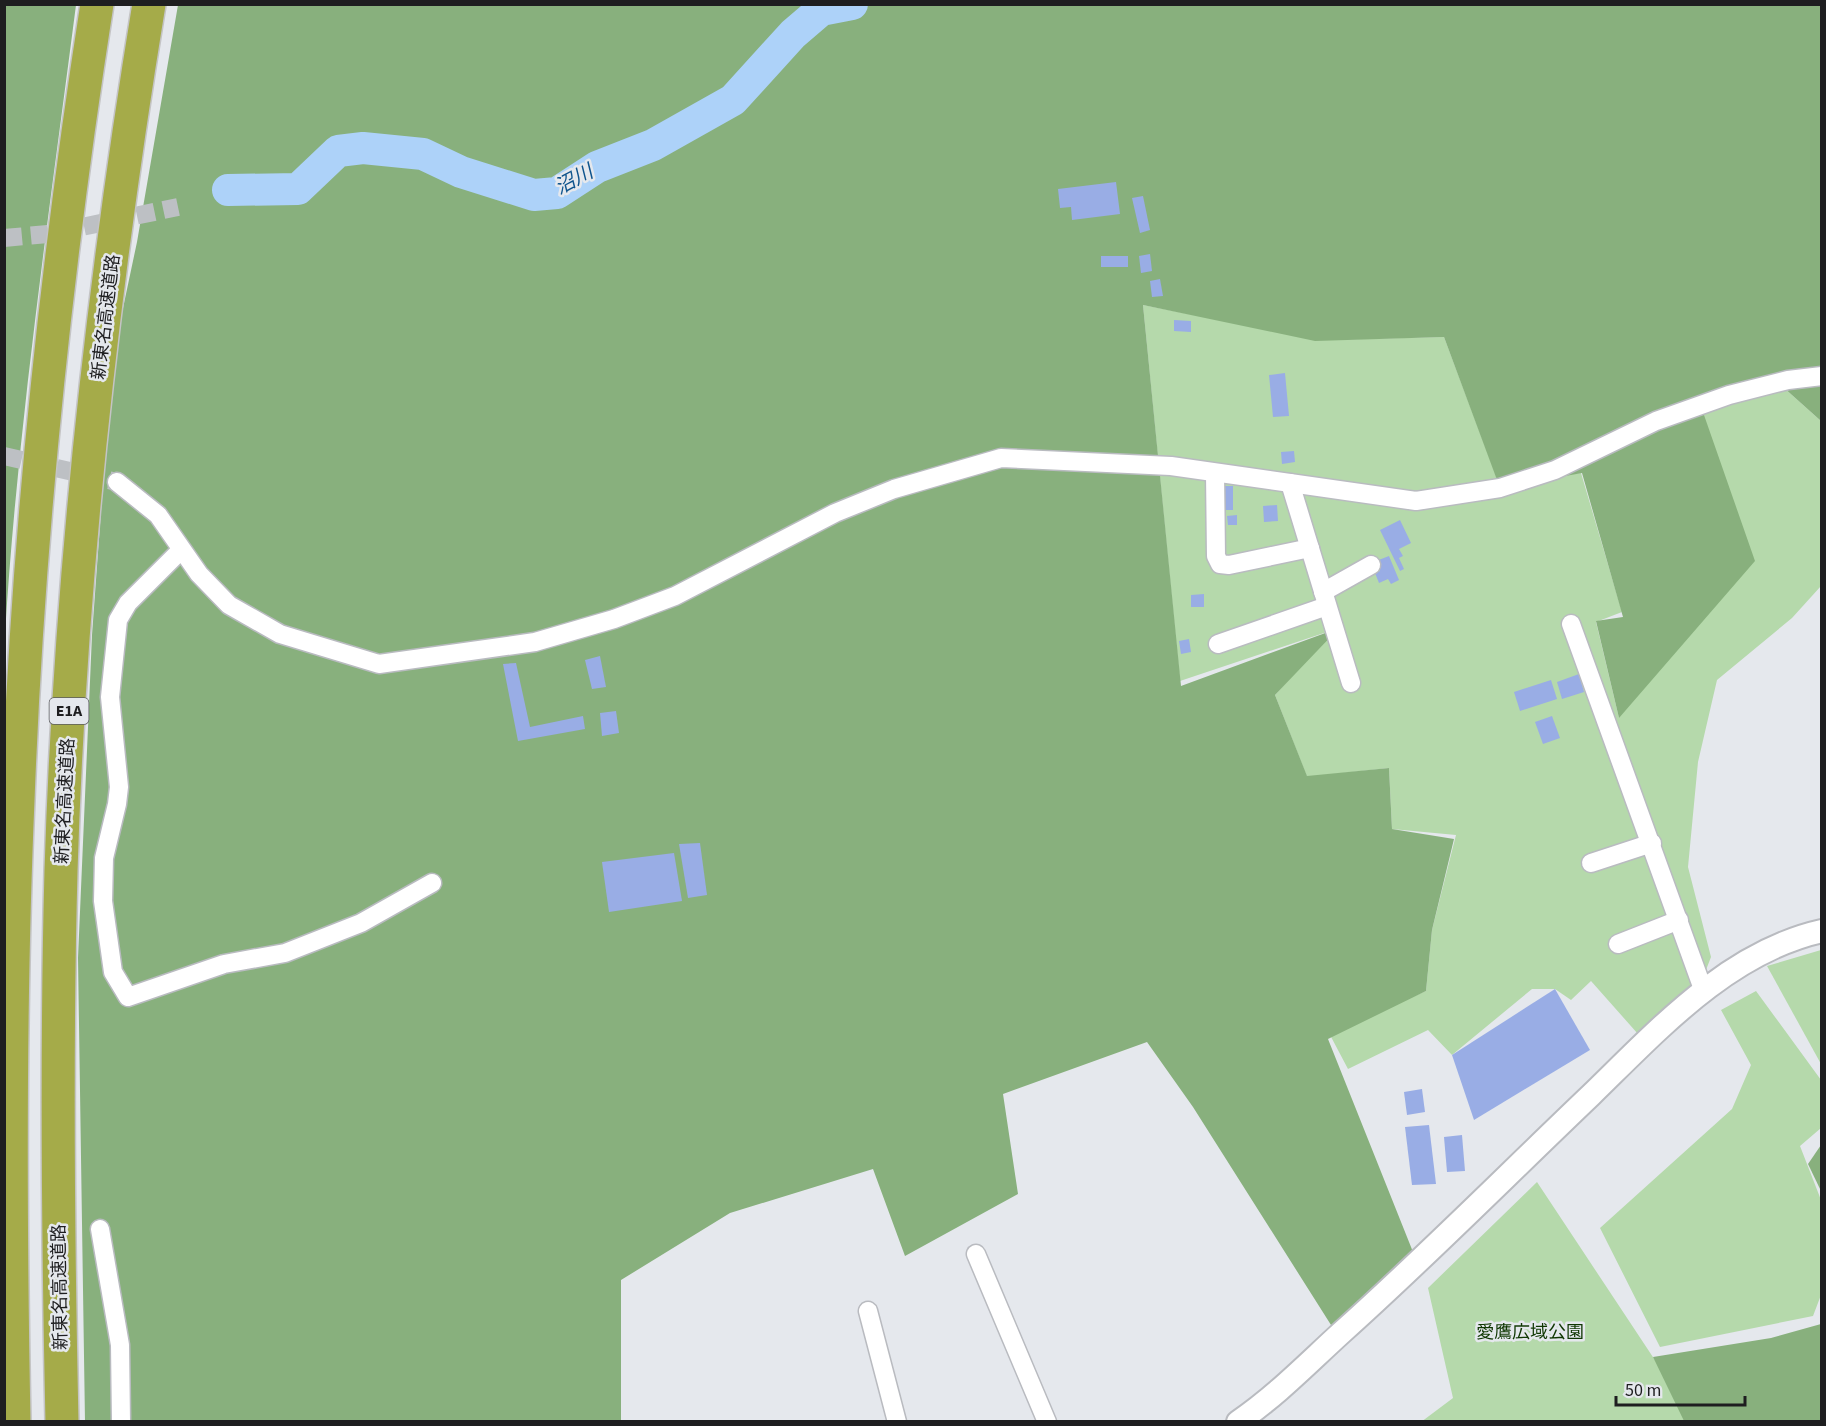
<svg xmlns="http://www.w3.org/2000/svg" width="1826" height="1426" font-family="'Source Sans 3','Noto Sans JP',sans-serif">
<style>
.green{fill:#b5d9ab}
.forest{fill:#88b07d}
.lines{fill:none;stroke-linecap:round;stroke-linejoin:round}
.river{stroke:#add2f9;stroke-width:32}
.building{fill:#99ade5}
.minor-tunnel{stroke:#bdc0c4;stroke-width:18;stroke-dasharray:18 9;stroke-linecap:butt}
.minor-casing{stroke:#b9bbc0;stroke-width:21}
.tertiary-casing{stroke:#b9bbc0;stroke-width:26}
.motorway-casing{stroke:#c4c4c5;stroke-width:36}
.minor{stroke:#fff;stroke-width:18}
.tertiary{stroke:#fff;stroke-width:22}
.motorway{stroke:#a5ab49;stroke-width:33}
.labels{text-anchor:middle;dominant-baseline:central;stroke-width:5;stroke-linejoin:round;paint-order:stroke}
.shield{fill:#e5e8ed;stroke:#5a5b5e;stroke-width:1.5}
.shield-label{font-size:16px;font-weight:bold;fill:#1e1e20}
.street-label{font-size:18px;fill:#1e1e20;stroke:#e5e8ed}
.park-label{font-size:18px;fill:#0f3702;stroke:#e5e8ed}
.water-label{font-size:20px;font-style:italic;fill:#0f548d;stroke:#e5e8ed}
</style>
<rect width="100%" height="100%" fill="#e5e8ed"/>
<!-- green -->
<g class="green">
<path d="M1143 305 1321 340 1444 337 1497 478 1581 473 1622 612 1596 622 1619 718 1699 401 1774 379 1821 421V586L1792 618 1717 680 1698 762 1688 867 1711 957 1699 988 1638 1034 1591 981 1571 1000 1555 989H1532L1452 1055 1428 1030 1348 1069 1329 1033 1426 991 1432 930 1456 835 1392 829 1389 768 1307 777 1275 695 1333 630 1180 681Z"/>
<path d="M1821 950H1822L1821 1064 1767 966Z"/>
<path d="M1756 991 1821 1080V1128L1800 1146 1821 1200V1295L1813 1316 1660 1347 1600 1228 1732 1109 1751 1065 1721 1010Z"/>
<path d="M1537 1182 1688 1410 1693 1422H1421L1453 1398 1428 1288Z"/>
</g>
<!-- forest -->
<g class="forest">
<path d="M5 4 76 5C49 214 18 423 5 634Z"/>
<path d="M178 5H1821V421L1774 379 1722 398 1697 395 1755 561 1619 718 1596 621 1623 617 1582 473 1500 488 1444 337 1315 341 1143 305 1181 686 1339 628 1275 695 1307 776 1389 768 1392 829 1454 839 1432 930 1426 991 1328 1039 1417 1262 1338 1336 1193 1107 1147 1042 1003 1094 1018 1194 905 1256 873 1169 730 1213 621 1280V1421L85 1422 78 958 92 635 112 360 137 242Z"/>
<path d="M1821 1145V1191L1808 1164Z"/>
<path d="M1821 1324V1421H1684L1653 1357 1771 1338Z"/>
</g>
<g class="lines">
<!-- river -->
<path class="river" d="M228 190 298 189 338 151 363 148 423 154 461 172 534 195 557 193 597 167 653 145 733 100 793 34 821 10 852 4"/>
</g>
<!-- building -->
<g class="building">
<path d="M1116 182 1120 214 1072 220 1071 207 1060 208 1058 189Z"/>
<path d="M1143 196 1150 230 1140 233 1132 198Z"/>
<path d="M1150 254 1152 271 1141 273 1139 256Z"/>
<rect x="1101" y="256" width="27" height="11"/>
<path d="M1160 279 1163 296 1152 297 1150 281Z"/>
<path d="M1174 320 1191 321V332L1174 331Z"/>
<path d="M1285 373 1289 416 1273 417 1269 375Z"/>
<path d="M1294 451 1295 462 1282 464 1281 452Z"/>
<path d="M1225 486H1233V510H1222Z"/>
<path d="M1277 505 1278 521 1264 522 1263 506Z"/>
<path d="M1237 515V525H1228L1227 516Z"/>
<path d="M1400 520 1411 543 1399 549 1403 556 1399 558 1404 569 1400 571 1380 530Z"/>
<path d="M1389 556 1399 580 1391 584 1388 579 1379 583 1375 573 1380 571 1376 561Z"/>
<path d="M1204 594V607H1191V595Z"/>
<path d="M1189 639 1191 652 1181 654 1179 641Z"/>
<path d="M600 656 606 687 592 689 585 660Z"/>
<path d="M516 663 530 727 583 716 585 729 518 741 503 664Z"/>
<path d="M1579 674 1584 692 1562 699 1557 682Z"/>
<path d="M1551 680 1557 699 1520 711 1514 692Z"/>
<path d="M616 711 619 733 602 736 600 713Z"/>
<path d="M1552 716 1560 738 1543 744 1535 722Z"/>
<path d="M700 843 707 895 688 898 679 844Z"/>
<path d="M674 853 682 901 609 912 602 862Z"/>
<path d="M1555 989 1590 1050 1474 1120 1452 1055Z"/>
<path d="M1422 1089 1425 1112 1407 1115 1404 1092Z"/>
<path d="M1429 1125 1436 1184 1412 1185 1405 1127Z"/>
<path d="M1462 1135 1465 1171 1447 1172 1444 1137Z"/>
</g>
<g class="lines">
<!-- minor-tunnel -->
<g class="minor-tunnel">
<path d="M4 238 48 234 178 207"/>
<path d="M4 456 117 482"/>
</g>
<defs>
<g id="minor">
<path d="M1215 474 1216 556 1220 564 1229 565 1310 548"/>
<path d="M117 482 158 515 199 574 229 605 280 634 379 664 535 642 614 619 675 596 835 513 894 489 1001 458 1171 466 1416 501 1500 488 1555 470 1656 421 1729 395 1788 380 1822 376"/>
<path d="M1290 483 1351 683"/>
<path d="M181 550 128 603 118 620 110 697 119 787 117 804 104 858 103 901 113 972 128 997 224 964 285 953 361 923 432 883"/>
<path d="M1323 592 1371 565"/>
<path d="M1571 624 1704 992"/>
<path d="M1218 644 1327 606"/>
<path d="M1591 863 1652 843"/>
<path d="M1618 944 1679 920"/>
<path d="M100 1229 120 1345 121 1422"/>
<path d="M976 1254 1047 1422"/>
<path d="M868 1311 897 1422"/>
</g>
<path id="tertiary" d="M1238 1422C1276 1396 1307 1364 1341 1333 1427 1256 1508 1174 1591 1095 1658 1030 1728 952 1822 931"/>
<g id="motorway">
<path d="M14 1422C10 1214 9 1007 18 800 28 535 56 266 97 4"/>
<path d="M62 1422C58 1238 56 1055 61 871 70 582 102 290 149 4"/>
</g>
</defs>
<!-- minor casing -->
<use href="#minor" class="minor-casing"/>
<!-- tertiary casing -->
<use href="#tertiary" class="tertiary-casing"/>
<!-- motorway casing -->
<use href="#motorway" class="motorway-casing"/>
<!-- minor -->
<use href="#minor" class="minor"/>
<!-- tertiary -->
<use href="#tertiary" class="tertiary"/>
<!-- motorway -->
<use href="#motorway" class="motorway"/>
</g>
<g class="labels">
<!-- shield labels -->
<rect class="shield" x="49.5" y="698" width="39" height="26" rx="4.5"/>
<g class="shield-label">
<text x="69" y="711">E1A</text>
</g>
<!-- street labels -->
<g class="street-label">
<text transform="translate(106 317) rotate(-83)">新東名高速道路</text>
<text transform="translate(65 801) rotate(-87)">新東名高速道路</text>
<text transform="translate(60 1287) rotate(-91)">新東名高速道路</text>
</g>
<!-- park labels -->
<g class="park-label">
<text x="1530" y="1332">愛鷹広域公園</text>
</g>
<!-- water labels -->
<g class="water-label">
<text transform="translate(574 180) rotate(-28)">沼川</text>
</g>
</g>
<!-- border -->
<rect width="1826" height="1426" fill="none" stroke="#1e1e20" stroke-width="12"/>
<!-- scale -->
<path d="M1616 1396v9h129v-9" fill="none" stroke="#1e1e20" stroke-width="3"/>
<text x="1625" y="1396" font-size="18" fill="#1e1e20" stroke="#e5e8ed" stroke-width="4.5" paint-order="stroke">50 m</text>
</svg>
